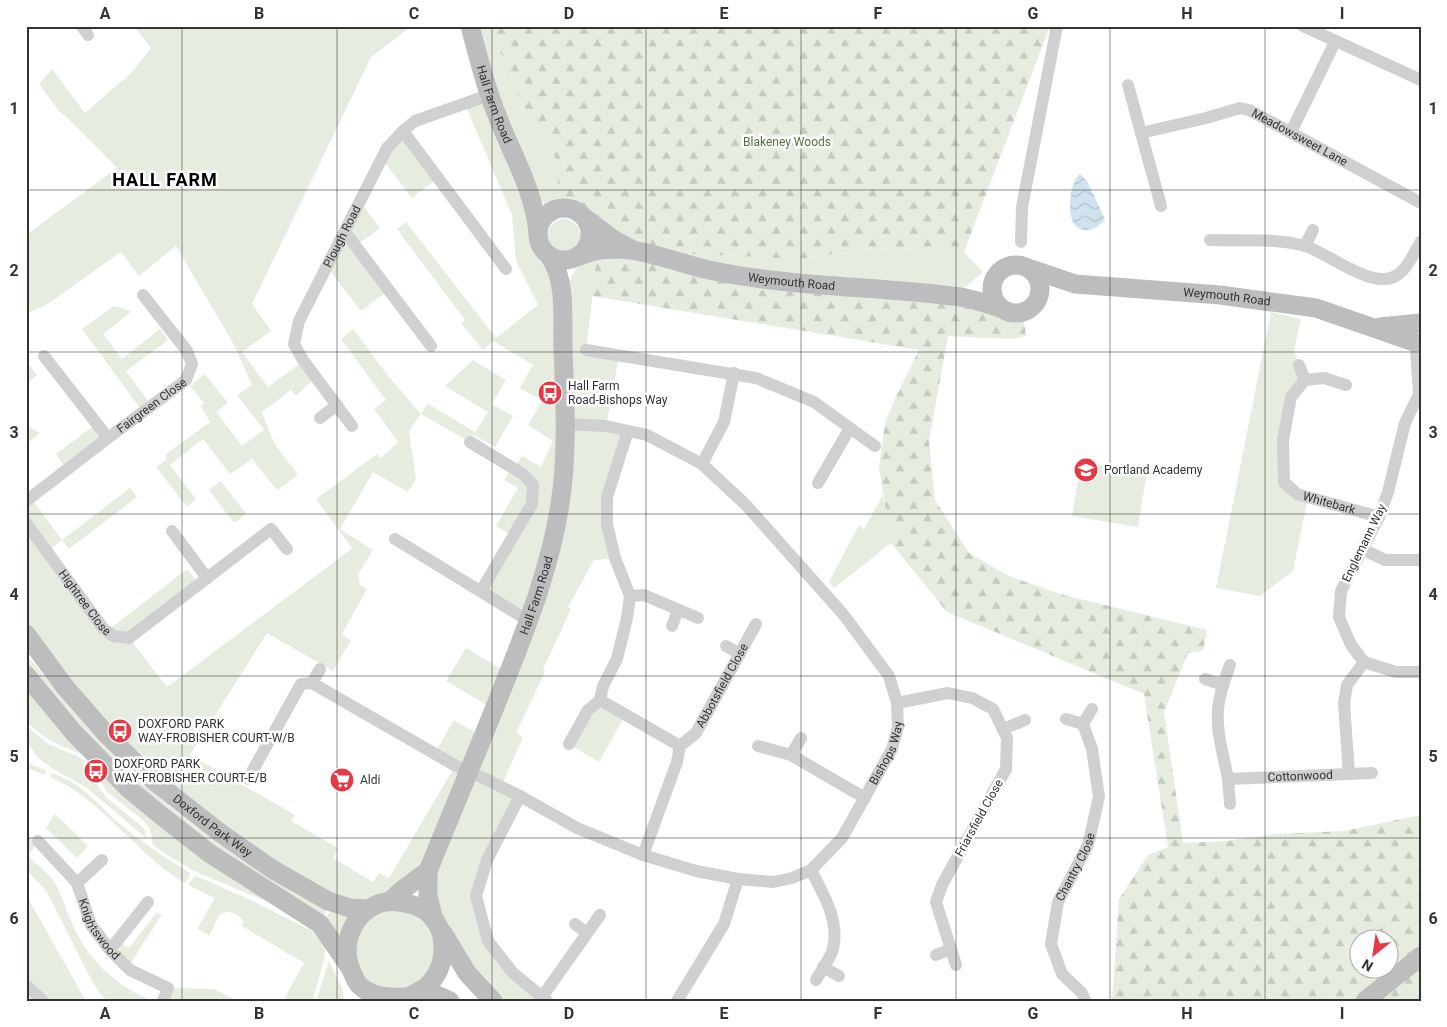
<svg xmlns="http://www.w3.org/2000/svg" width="1447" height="1027" font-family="Roboto,sans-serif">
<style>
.green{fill:#e6ecdf;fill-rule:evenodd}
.forest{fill:url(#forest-firs);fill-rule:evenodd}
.water{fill:url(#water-waves)}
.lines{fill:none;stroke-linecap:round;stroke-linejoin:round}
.street{stroke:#d0d0d0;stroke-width:12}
.secondary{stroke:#bdbdbd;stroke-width:19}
.grid{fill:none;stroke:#333;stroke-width:1;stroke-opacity:0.55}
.labels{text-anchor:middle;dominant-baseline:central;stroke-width:5;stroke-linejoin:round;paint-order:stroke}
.street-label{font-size:12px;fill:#333;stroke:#fff}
.park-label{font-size:12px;fill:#56703f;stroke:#fff}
.poi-label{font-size:12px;fill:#333;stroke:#fff;text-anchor:start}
.district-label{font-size:18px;font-weight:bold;letter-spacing:1px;fill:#000;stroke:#fff}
.neatline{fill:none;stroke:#333;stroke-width:2}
.grid-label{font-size:16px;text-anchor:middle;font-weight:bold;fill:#333}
</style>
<defs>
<pattern id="forest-firs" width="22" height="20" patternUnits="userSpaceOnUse" patternTransform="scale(1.25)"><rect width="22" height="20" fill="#e6ecdf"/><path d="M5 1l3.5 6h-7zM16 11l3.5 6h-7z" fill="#c6cbc0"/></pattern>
<pattern id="water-waves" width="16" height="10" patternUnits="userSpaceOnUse" patternTransform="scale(1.25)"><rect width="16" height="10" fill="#cfe2ee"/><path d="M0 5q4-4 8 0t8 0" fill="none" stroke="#b2c2cd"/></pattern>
</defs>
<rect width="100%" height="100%" fill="#fff"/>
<!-- green -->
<g class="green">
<path d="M134 26H412L371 57 252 304 271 331 242 352 268 387 299 364 312 381 296 396 291 390 262 412 274 443 298 475 277 490 252 459 230 474 203 439 170 465 196 499 187 507 156 467 166 460V454L210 422 201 406 204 403 190 386 205 374 228 403 216 412 242 446 264 430 237 395 252 385 233 343 176 246 139 276 121 252 46 305 26 314V235L117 168 74 124 59 111 39 84 52 69 85 113 132 72 151 48Z"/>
<path d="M474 26 505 58 523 109 555 156 561 208 549 210 528 183 537 236 563 302C571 280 571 263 597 258L586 350 619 356 606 426 628 431 607 497 615 558 594 560 568 607 571 609 543 669 545 672 516 733 523 737 501 787 520 796 476 896 488 941 547 1001H493L440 930 431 983 388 998 349 966 367 909 328 901 154 781 26 634V501L31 498 62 540 130 488 137 497 69 549 62 540 47 552 107 631 187 569 199 584 129 638 167 687 329 566 352 548 316 499 377 454 381 458 398 442 374 409 386 400 341 339 353 329 389 377 421 414 428 404 475 432 488 412 445 386 473 360 506 380 492 404 513 416 495 447 474 435 470 442 421 414 409 431 416 479 408 492 373 472 340 529 373 550 358 575 360 585 367 589 342 634 351 640 333 671 267 633 190 755 295 815 291 821 338 848 333 858 373 882 379 873 389 878 455 766 435 753 454 720 483 737 494 709 446 681 466 648 508 673 529 622 481 591 513 536 496 526 518 488 504 480 512 468 514 469 522 456 541 467 553 441 528 425 542 401 520 388 533 365 493 341 483 350 461 323 465 320 397 229 406 222 496 338 538 305 516 261 512 215 464 102 489 95ZM428 872 426 911 401 890Z"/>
<path d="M403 131 438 178 412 198 382 159Z"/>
<path d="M360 202 380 228 356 246 389 290 361 311 327 267Z"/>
<circle cx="564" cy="235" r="16"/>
<path d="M881 248 964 252 983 272 954 296 863 289 632 250 798 259Z"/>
<path d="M114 306 132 311 103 334 122 359 160 329 168 340 126 371 152 406 143 412 82 329Z"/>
<path d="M1271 312 1301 319 1294 351 1305 380 1291 397 1284 482 1308 497 1293 571 1260 596 1216 588Z"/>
<path d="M30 366 37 375 26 384V369Z"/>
<path d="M96 424 108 438 67 470 56 454Z"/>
<path d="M26 425 40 433 26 444Z"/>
<path d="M1081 462 1147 472 1138 527 1072 516Z"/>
<path d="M221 481 246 514 234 523 209 490Z"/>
<path d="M883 495 891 543 834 588 829 582 859 525 864 529Z"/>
<path d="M26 654C58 693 90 733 126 768 186 825 255 870 327 910L322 917C260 877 198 838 143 789 104 754 70 715 35 676L26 664Z"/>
<path d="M26 687 82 754C59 746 44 739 26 721Z"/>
<path d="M600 700 626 714 599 762 569 744Z"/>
<path d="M26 726 48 744 77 756 85 761 82 764 93 775 100 789 106 797 140 825 145 830 146 838 87 788 52 768 38 758 26 740Z"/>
<path d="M26 763 46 770 45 775 30 769H26Z"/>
<path d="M52 773C80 782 98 805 120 824 142 842 165 858 190 873L189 877 185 883C135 854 104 800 50 777Z"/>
<path d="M101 776 126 792 308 923 268 902 194 871 158 849 153 845 150 829 143 820 107 792 100 780Z"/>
<path d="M55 814 88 846 77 858 46 828Z"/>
<path d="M26 835 38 841 28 856C38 865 51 875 57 887 64 901 68 916 75 930 92 964 118 987 153 1001H108L101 995 92 981 47 892 26 869Z"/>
<path d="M196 876 253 901 312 931 322 942 325 949 324 960 313 999 309 1001H287L285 997 304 963 242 926 243 921C239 916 236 913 229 912 216 910 216 927 209 935L197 929 215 898 188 885 193 878Z"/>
<path d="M26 895 86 1001H26Z"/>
<path d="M330 912 340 915H352L343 927 340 938 325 919Z"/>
<path d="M156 913 162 914 130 964 119 952 121 943 129 948Z"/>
<path d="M329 961 342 988 344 1001H316Z"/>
<path d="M168 988 215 989 236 1001H163Z"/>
</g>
<!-- forest -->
<path class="forest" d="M474 26H1050L964 252 881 248 798 259 635 251 1007 307H1022L1026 336 1012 339 948 336 929 441 935 500 969 553 1009 576 1060 594 1207 630 1203 651 1188 653 1164 712 1183 843 1227 841 1275 834 1344 831 1421 815V1001H1112L1119 899 1148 855 1168 847 1144 694 947 612 891 543 879 467 885 423 894 401 919 350 592 296 597 258 613 255 579 213 561 208 555 156 523 109 505 58ZM1360 940H1390V970H1360Z"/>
<!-- water -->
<path class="water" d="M1080 174 1087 181 1105 219C1098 230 1081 236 1073 222 1067 211 1070 181 1080 174Z"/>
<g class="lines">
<!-- street -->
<g class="street">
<path d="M82 26 88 35"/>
<path d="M1303 26 1421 80"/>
<path d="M1128 85 1161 206"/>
<path d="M403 131 506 269"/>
<path d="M1291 132 1335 42"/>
<path id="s1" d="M1141 133 1206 118 1240 108 1249 110 1421 203"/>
<path d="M345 232 431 346"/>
<path d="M1210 240C1240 241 1272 238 1302 245 1327 251 1376 295 1400 273 1409 266 1415 251 1421 241"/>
<path d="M1021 242 1022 207 1057 26"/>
<path d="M1305 246 1313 230"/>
<path d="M586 350 756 378 814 402 875 446"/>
<path d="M1416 350 1419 393"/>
<path d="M44 356 108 438"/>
<path d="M1299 365 1305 380"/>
<path id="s2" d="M1346 385 1324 378 1305 380 1291 397 1283 440 1284 482 1297 494 1379 517"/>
<path d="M1421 390 1405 423 1388 492 1379 517 1341 591 1339 617 1351 645 1364 662 1396 672H1421"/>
<path d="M320 418 337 405"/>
<path id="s3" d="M352 426 303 360 294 344 299 321 387 148 403 131 415 121 489 95"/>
<path d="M470 442 523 474 533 485 532 504 481 591"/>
<path d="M702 464 724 422 734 373"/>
<path d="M818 483 850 428"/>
<path id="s4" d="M26 501 108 438 186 380 192 364 187 351 143 295"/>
<path id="s5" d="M26 523 103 628 113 636 129 638 271 529 287 549"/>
<path d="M172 531 207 578"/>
<path d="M395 539 529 621"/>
<path d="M1362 549 1385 560H1421"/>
<path d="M630 596 644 595 698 618"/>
<path d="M672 626 678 610"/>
<path d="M726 646 740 654"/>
<path id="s6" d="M1230 665C1225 679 1219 694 1218 710 1216 732 1224 757 1228 779L1349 774 1344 703 1347 685 1364 662"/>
<path id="s7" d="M320 669 312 683 456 766 469 771 520 796 577 828 643 855 696 871 738 879 773 882 792 878 811 870 842 838 892 749 898 727 897 703 889 676 843 614 746 505 702 464 647 435 606 426 566 424"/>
<path d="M1205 679 1223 685"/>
<path d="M600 700 680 746"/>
<path d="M897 703 948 693 972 698 993 709 1007 738 1006 769 942 885 936 902 956 965"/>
<path d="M1066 719 1083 724"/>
<path d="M1003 729 1025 720"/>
<path d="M569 744 588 710 600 700 603 686 617 659 627 618 630 596 615 558 607 524V497L628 431"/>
<path d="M758 746 791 755 865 798"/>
<path d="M791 755 801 738"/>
<path d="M1349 774 1372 773"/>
<path d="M248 779 301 684 312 683"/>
<path d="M1228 779 1230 804"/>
<path d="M520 796 487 860 476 896 488 941 513 973 547 1001"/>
<path id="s8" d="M38 841 77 883 91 925 110 950 130 970 168 988 163 1001"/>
<path id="s9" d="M643 855 677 762 680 746 696 733 756 624"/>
<path d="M811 870C823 894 840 920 833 949 830 959 821 971 816 980"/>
<path d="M77 883 102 860"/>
<path d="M575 924 587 933"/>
<path d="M110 950 148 902"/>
<path d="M936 955 951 949"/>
<path d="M823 967 839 976"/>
<path d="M26 985 43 1001"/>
<path d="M542 997 600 915"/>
<path d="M677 1001 724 924 738 879"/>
<path id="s10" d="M1085 1001 1082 993 1062 974 1051 944 1058 902 1088 845 1099 797 1092 749 1083 724 1092 709"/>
</g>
<!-- secondary -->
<g class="secondary">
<path id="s11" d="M470 26C478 57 486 88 498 118 513 156 534 191 538 233"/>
<circle cx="564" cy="234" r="26"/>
<path d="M585 218 614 240 631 249"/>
<path id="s12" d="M580 256C621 237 668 261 709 270 789 287 871 286 952 296 968 297 984 303 1000 308"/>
<circle cx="1016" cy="289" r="24"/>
<path id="s13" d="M1031 269 1075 284 1220 295 1316 308 1414 342"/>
<path d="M1380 327 1420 323"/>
<path id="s14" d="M26 634 65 687 107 735 154 781 219 832 272 869 328 901 350 908 367 909"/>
<path d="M26 675 74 733 129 789 163 817 209 853 320 924 349 966"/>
<path d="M390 901 401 891 428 871"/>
<path id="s15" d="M434 920 428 896V871C452 812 477 752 501 692 525 631 550 570 560 504 568 454 565 400 563 349 562 321 567 281 550 257"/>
<path d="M443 933 467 973 493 1001"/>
<path d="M417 993H432L450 1001"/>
<path d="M399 1001C410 995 423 992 431 982 448 962 448 928 426 911 417 905 408 903 398 902 361 897 336 940 352 972 354 976 356 982 359 985 371 997 390 998 405 997"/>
<path d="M1365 1001 1421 956"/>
</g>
</g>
<!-- grid -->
<path class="grid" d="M182 26V1001M337 26V1001M492 26V1001M646 26V1001M801 26V1001M956 26V1001M1110 26V1001M1265 26V1001M26 190H1421M26 352H1421M26 514H1421M26 676H1421M26 838H1421"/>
<!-- icons -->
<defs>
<symbol id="bus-disc" viewBox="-11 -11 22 22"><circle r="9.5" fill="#e63946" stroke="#fff"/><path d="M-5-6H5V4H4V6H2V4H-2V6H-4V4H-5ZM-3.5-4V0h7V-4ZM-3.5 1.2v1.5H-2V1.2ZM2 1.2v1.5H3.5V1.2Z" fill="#fff"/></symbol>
<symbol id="school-disc" viewBox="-11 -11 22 22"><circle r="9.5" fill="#e63946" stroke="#fff"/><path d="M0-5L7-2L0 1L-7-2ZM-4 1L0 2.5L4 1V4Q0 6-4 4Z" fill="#fff"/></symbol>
<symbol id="supermarket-disc" viewBox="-11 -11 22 22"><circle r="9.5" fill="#e63946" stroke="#fff"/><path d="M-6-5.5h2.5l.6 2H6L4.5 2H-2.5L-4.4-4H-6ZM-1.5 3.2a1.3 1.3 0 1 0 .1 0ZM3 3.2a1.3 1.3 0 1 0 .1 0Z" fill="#fff"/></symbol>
</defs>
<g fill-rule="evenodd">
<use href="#bus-disc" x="536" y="379" width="28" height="28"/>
<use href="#school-disc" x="1072" y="456" width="28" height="28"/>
<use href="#bus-disc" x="106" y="717" width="28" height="28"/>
<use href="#bus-disc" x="82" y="757" width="28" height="28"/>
<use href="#supermarket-disc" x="328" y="766" width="28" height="28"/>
</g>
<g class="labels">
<!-- street labels -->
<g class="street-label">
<text stroke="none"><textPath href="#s11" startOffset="82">Hall Farm Road</textPath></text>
<text stroke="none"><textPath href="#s1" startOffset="169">Meadowsweet Lane</textPath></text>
<text stroke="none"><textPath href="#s3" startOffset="219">Plough Road</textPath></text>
<text stroke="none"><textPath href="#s12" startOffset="216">Weymouth Road</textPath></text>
<text stroke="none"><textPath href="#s13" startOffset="199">Weymouth Road</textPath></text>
<text stroke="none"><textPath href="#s4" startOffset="158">Fairgreen Close</textPath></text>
<text stroke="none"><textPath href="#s2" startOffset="201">Whitebark</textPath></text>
<text transform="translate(1364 543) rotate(-64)">Englemann Way</text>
<text stroke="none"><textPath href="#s15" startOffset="346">Hall Farm Road</textPath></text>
<text stroke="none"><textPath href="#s5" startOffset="99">Hightree Close</textPath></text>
<text stroke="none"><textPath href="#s9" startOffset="190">Abbotsfield Close</textPath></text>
<text stroke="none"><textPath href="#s7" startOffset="704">Bishops Way</textPath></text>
<text stroke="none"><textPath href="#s6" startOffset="189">Cottonwood</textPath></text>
<text transform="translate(979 818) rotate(-61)">Friarsfield Close</text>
<text stroke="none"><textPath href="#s14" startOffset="269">Doxford Park Way</textPath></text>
<text stroke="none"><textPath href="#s10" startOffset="150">Chantry Close</textPath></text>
<text stroke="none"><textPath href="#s8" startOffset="109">Knightswood</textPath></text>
</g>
<!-- park labels -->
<g class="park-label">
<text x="787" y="142">Blakeney Woods</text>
</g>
<!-- poi labels -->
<g class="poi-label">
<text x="568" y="386">Hall Farm<tspan x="568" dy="14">Road-Bishops Way</tspan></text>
<text x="1104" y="470">Portland Academy</text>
<text x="138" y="724">DOXFORD PARK<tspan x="138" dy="14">WAY-FROBISHER COURT-W/B</tspan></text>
<text x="114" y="764">DOXFORD PARK<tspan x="114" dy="14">WAY-FROBISHER COURT-E/B</tspan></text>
<text x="360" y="780">Aldi</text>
</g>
<!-- district labels -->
<g class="district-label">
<text x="165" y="179">HALL FARM</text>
</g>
</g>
<!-- border -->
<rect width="1447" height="1027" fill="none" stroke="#ffffff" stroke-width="55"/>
<!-- north arrow -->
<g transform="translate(1374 954) rotate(210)"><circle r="24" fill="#ffffff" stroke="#adadad"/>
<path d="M0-4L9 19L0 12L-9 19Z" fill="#e63946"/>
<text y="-8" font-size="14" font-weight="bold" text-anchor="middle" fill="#333333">N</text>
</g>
<rect x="28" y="28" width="1392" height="972" class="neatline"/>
<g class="grid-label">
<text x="105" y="19">A</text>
<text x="259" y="19">B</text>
<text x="414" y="19">C</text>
<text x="569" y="19">D</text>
<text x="724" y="19">E</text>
<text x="878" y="19">F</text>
<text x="1033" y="19">G</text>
<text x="1187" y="19">H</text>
<text x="1342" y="19">I</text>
<text x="14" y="114">1</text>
<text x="1433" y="114">1</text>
<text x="14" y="276">2</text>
<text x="1433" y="276">2</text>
<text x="14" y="438">3</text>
<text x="1433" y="438">3</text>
<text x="14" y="600">4</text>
<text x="1433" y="600">4</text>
<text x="14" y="762">5</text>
<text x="1433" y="762">5</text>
<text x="14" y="924">6</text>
<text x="1433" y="924">6</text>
<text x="105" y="1019">A</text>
<text x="259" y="1019">B</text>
<text x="414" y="1019">C</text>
<text x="569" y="1019">D</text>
<text x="724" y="1019">E</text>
<text x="878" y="1019">F</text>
<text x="1033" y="1019">G</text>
<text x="1187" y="1019">H</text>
<text x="1342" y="1019">I</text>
</g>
</svg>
